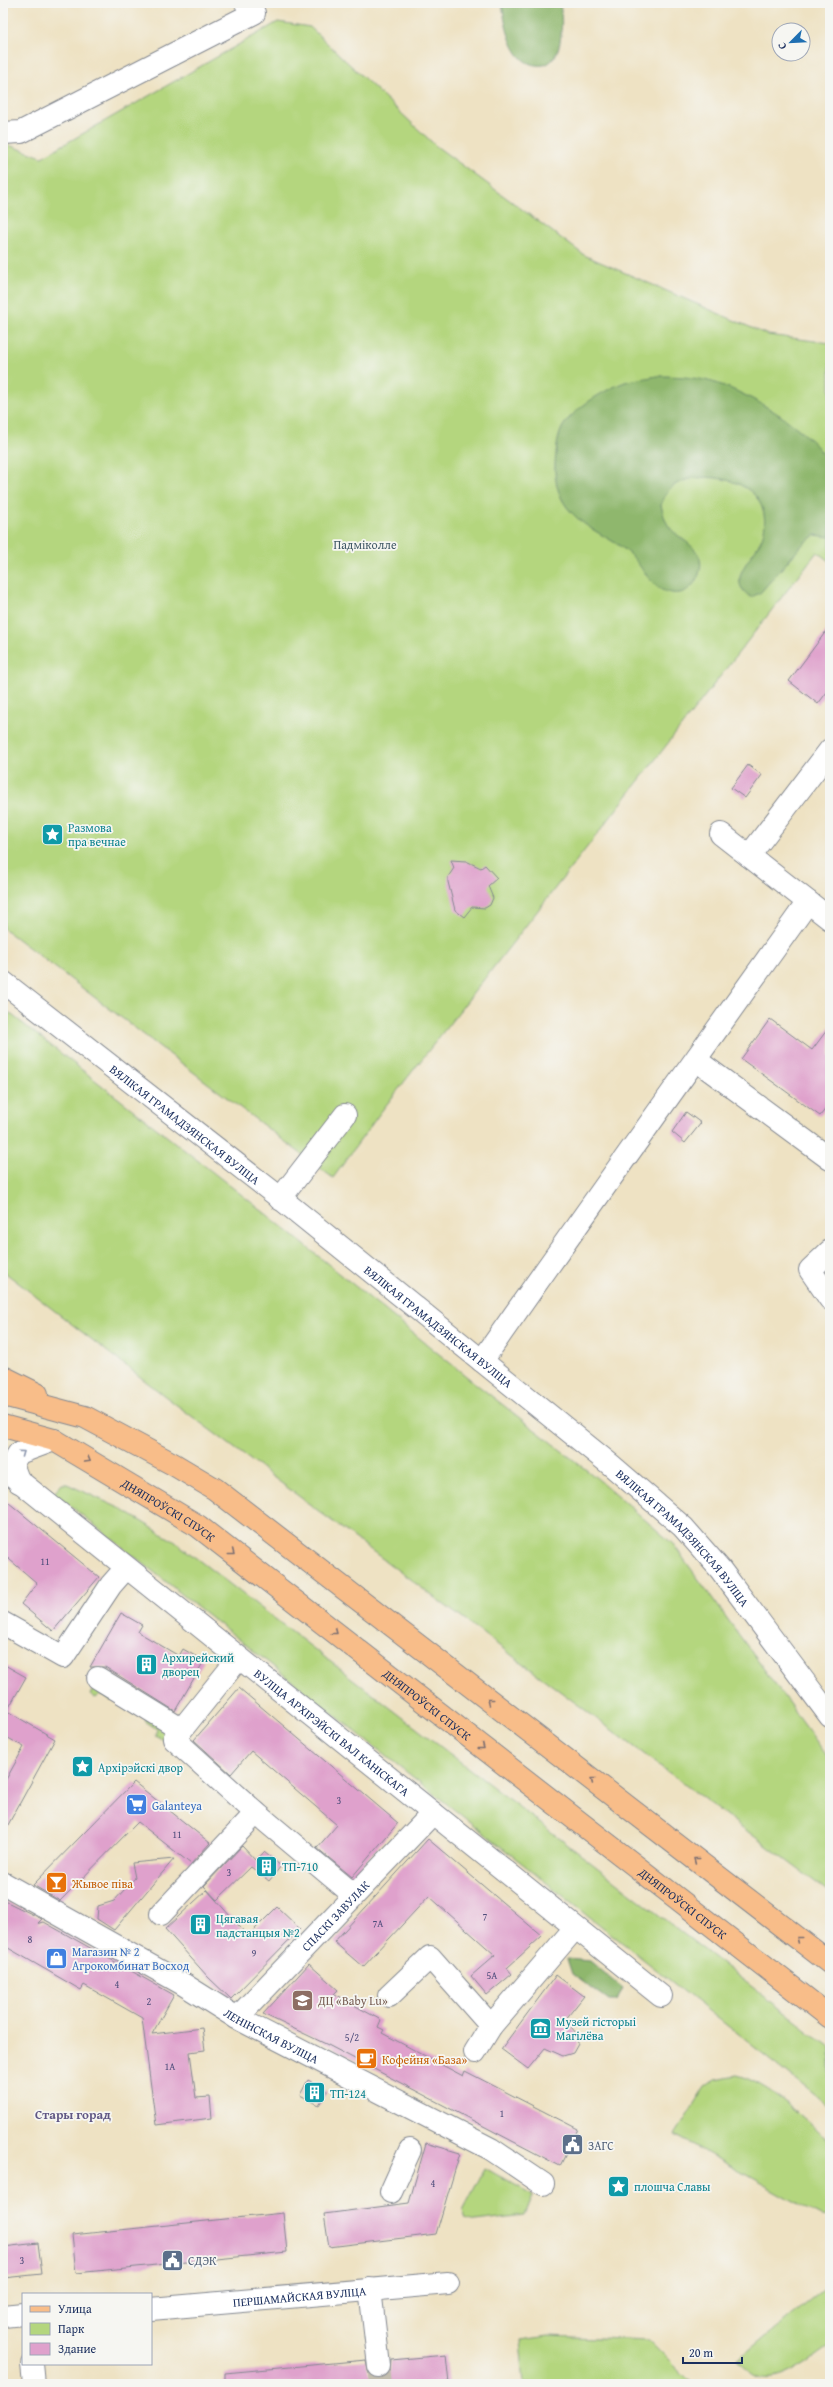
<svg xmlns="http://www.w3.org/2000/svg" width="833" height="2387" font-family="'Gentium Book Plus',serif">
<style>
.green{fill:#b4d67e;stroke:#68826e}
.forest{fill:#8fb76d;stroke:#557366}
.building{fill:#dfa1cc}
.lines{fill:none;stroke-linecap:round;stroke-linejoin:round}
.minor-tunnel{stroke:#c4beaf;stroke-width:22;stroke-dasharray:22 11;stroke-linecap:butt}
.minor-casing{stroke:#848890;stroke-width:24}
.major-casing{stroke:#848890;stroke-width:24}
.minor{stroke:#fff;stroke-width:22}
.major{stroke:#f8bd89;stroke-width:22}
.oneway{stroke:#8d97ae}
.oneway2{stroke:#7e6f71}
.labels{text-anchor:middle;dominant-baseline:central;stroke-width:3.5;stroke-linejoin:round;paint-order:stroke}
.number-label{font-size:10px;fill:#4c4c7a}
.park-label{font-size:12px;fill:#415966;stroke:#f6f6f2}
.culture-label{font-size:12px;fill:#0d838f;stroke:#f6f6f2;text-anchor:start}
.street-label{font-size:12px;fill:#1b2f5e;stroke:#f6f6f2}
.shop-label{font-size:12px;fill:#366cbe;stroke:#f6f6f2;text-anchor:start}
.food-label{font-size:12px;fill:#c56008;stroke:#f6f6f2;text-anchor:start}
.education-label{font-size:12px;fill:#785e54;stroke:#f6f6f2;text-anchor:start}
.service-label{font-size:12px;fill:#4e5e75;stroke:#f6f6f2;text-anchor:start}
.neighbourhood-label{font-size:13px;font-weight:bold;fill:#605784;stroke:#f6f6f2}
</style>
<rect width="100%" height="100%" fill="#f6f6f2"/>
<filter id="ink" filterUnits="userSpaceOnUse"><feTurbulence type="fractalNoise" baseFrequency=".025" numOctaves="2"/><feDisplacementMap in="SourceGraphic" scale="8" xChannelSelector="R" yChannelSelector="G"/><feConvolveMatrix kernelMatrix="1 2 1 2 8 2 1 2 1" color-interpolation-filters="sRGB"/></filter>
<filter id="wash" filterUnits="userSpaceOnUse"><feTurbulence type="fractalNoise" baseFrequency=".012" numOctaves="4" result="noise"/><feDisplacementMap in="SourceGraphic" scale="16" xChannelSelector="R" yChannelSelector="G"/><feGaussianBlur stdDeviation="0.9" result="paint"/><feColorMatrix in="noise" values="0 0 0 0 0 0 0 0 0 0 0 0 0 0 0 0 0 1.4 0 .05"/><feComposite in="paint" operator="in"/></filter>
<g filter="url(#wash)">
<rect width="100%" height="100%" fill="#eee2c3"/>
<!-- green -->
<g class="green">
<path d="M278 22 310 27 436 146 584 255 768 335 830 343V562L817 552 380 1113 333 1178 3 928V143L42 157Z"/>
<path d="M3 1008 270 1217 471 1380 598 1479 673 1544 830 1760V1893L170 1400 3 1271Z"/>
<path d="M62 1484H67L119 1508 174 1541 830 2047V2107L54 1493Z"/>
<path d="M97 1682 116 1694 111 1701 100 1694 95 1698 90 1695Z"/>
<path d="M149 1715 168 1726 167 1742 155 1735 157 1729 145 1721Z"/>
<path d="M736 2075C770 2083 804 2119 830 2142V2217L821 2216 800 2205 675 2135 705 2087 716 2079Z"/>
<path d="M485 2168 533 2195 525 2215 475 2221 466 2218 463 2210Z"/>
<path d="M828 2285H830V2346C811 2358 780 2387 756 2376 749 2373 743 2365 737 2360Z"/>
<path d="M548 2336 649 2340 693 2384H524L520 2340Z"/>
</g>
<!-- forest -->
<g class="forest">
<path d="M502 3H560C563 20 565 71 535 65 528 64 522 60 517 53 508 40 504 19 502 3Z"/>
<path d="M657 376C675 376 692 377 709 381 744 390 817 431 830 467 833 475 830 524 830 537L815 535 804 543 760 593 751 597C722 579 757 556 763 535 766 525 765 514 761 505 750 477 695 469 672 487 667 491 664 498 661 505 663 512 664 519 668 525 679 542 708 547 699 574 694 587 685 595 672 593 651 591 643 566 629 553 612 538 587 530 572 513 559 500 554 482 555 464 556 452 557 438 562 428 572 409 607 388 628 381 637 379 648 378 657 376Z"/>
<path d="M567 1959 590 1961 623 1988 617 2001H609L572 1974Z"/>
</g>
<g id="blocks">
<!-- building -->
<g class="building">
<path d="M830 626V688L818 704 789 681Z"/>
<path d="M748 765 762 775 745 798 731 788Z"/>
<path d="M451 860 466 861 481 868 485 865 497 878 488 886 493 898 490 905 485 908 472 907 464 917 455 910 448 882V877L454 868Z"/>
<path d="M770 1019 812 1050 830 1026V1103L820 1116 741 1059Z"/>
<path d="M686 1112 701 1123 685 1143 672 1132Z"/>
<path d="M3 1498 99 1577 53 1631 21 1604 37 1583 3 1554Z"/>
<path d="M121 1613 142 1625 138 1632 179 1656 183 1649 204 1661 175 1711 105 1667H90Z"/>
<path d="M3 1664 26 1677 7 1711 55 1739 3 1834V1785L24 1747 3 1735Z"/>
<path d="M239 1688 398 1823 352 1877 317 1848 337 1825 251 1751 231 1774 194 1740Z"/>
<path d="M134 1782 210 1843 191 1864 138 1822 60 1901 33 1885Z"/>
<path d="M428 1839 542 1936 507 1968 512 1974 487 1995 471 1976 495 1955 429 1896 363 1967 334 1942Z"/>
<path d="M242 1846 256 1861 264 1852 281 1866 269 1881 251 1867 217 1900 204 1886Z"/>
<path d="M174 1859 114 1930 97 1919 98 1906 114 1901 135 1878 132 1863Z"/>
<path d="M207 1890 248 1936 277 1907 300 1929 231 1999 208 1977 165 1929Z"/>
<path d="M3 1900 42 1919 37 1924 44 1922 174 1995 152 2034 202 2028 205 2050 190 2052 196 2098 210 2097 212 2118 156 2125 142 2018 84 1985 81 1990 3 1945Z"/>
<path d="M309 1964 338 1990 334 1994 381 2020 378 2027 384 2030 382 2033 463 2076 465 2071 578 2129 560 2166 328 2045 263 2014Z"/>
<path d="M556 1975 584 1996 565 2020 577 2034 578 2044 573 2053 563 2056 545 2048 528 2069 501 2049Z"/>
<path d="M308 2080 327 2091 319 2105 300 2095Z"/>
<path d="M426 2143 460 2153 436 2234 329 2247 324 2214 409 2203Z"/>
<path d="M283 2213 287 2252 76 2273 72 2235Z"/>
<path d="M38 2243 42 2274 3 2278V2247Z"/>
<path d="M446 2355 449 2384H225V2373L366 2360 369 2374 381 2378 390 2371 391 2360Z"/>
</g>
</g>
</g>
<g filter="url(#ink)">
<use href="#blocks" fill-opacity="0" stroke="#848890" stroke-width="1"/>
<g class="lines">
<!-- minor-tunnel -->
<path class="minor-tunnel" d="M379 2366 381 2384"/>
<defs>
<g id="minor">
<path d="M3 133 21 132 254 13 246 3"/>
<path d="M721 834 830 919"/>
<path d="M749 856 830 750"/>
<path id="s1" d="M3 982 275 1194 611 1465 683 1527 720 1569 830 1716"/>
<path d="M696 1060 830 1159"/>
<path d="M280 1199 345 1115"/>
<path d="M830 1251 810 1270 830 1299"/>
<path d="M482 1361C589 1207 699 1055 808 902"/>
<path id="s2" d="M3 1468 661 1996"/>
<path d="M19 1482 12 1464 19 1453 54 1440"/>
<path d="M3 1623 63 1657 111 1585 126 1568"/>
<path d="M239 1658 174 1739 256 1813 354 1895"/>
<path d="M98 1678 181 1729"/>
<path id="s3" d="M3 1883 183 1984 237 2018 491 2149 543 2184"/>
<path d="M161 1914 256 1813"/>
<path d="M389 1996 430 1957 491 2026"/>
<path id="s4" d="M237 2018 433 1813"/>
<path d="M475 2052 491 2026 575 1928"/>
<path d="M391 2192 410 2150"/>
<path d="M370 2289 379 2366"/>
<path id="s5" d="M151 2309 448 2283"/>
<path d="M3 2316 23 2314"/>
<path d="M32 2364 34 2384"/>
</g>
<g id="major">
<path d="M3 1377 37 1394"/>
<path d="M3 1395 85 1417 173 1464 215 1489 830 1963"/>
<path id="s6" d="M3 1426 54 1440 198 1526 830 2017"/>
</g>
</defs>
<!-- minor casing -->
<use href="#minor" class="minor-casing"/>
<!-- major casing -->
<use href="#major" class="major-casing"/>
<!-- minor -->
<use href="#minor" class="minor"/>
<!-- major -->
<use href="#major" class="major"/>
</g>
<!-- one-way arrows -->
<defs><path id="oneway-chevron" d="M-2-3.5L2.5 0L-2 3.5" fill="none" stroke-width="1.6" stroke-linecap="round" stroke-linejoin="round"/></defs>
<use class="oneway" href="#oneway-chevron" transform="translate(22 1453) rotate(-36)"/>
<g class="oneway2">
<use href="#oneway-chevron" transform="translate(88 1460) rotate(30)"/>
<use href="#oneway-chevron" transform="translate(232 1553) rotate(38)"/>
<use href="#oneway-chevron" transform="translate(335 1632) rotate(38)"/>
<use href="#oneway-chevron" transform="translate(490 1701) rotate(-142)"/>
<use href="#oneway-chevron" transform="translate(482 1747) rotate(38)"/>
<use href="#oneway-chevron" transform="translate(593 1780) rotate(-142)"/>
<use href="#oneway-chevron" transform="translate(696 1860) rotate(-142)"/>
<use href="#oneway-chevron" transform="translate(799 1939) rotate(-142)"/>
</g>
</g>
<!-- icons -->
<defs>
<symbol id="sight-square" viewBox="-11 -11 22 22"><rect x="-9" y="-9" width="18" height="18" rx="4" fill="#0f9aa8" stroke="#f6f6f2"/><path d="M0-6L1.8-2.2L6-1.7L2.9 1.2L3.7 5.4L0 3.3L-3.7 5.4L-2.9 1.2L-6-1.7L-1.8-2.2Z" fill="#fff"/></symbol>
<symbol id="building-square" viewBox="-11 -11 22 22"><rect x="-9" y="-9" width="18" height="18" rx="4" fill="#0f9aa8" stroke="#f6f6f2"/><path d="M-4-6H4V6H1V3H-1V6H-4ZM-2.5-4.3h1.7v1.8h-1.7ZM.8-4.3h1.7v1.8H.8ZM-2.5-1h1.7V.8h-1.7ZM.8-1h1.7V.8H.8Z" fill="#fff"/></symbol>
<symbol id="supermarket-square" viewBox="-11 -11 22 22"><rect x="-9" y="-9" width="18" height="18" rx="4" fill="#3f7fe0" stroke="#f6f6f2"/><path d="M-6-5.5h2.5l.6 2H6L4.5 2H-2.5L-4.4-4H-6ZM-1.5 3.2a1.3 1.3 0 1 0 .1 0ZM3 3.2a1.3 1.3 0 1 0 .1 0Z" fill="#fff"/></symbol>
<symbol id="bar-square" viewBox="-11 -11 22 22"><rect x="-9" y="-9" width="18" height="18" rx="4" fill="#e8710a" stroke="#f6f6f2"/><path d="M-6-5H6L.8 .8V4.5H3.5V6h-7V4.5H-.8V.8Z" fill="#fff"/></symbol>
<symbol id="shop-square" viewBox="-11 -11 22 22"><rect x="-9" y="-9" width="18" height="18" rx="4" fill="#3f7fe0" stroke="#f6f6f2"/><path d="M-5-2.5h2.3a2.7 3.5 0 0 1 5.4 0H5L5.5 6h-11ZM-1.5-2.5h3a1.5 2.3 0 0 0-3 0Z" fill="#fff"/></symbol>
<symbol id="school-square" viewBox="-11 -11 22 22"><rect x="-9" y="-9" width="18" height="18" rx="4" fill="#8d6e63" stroke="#f6f6f2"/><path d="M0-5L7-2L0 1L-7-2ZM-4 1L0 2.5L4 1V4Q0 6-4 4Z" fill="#fff"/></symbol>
<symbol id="museum-square" viewBox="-11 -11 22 22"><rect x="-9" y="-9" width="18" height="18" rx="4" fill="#0f9aa8" stroke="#f6f6f2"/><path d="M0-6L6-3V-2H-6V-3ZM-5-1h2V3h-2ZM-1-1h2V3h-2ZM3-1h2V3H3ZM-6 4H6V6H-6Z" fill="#fff"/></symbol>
<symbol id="cafe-square" viewBox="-11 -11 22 22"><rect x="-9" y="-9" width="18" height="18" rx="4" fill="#e8710a" stroke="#f6f6f2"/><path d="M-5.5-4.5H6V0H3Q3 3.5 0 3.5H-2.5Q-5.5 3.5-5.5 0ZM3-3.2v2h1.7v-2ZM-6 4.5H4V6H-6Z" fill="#fff"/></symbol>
<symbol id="civic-square" viewBox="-11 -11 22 22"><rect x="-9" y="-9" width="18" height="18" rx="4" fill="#5c6f8a" stroke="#f6f6f2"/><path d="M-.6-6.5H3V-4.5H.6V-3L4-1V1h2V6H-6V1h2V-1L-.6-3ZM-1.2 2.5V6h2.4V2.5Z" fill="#fff"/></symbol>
</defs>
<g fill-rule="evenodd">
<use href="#sight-square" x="40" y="822" width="25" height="25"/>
<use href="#building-square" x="134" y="1652" width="25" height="25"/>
<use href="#sight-square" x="70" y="1754" width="25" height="25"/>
<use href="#supermarket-square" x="124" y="1792" width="25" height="25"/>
<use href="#building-square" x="254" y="1854" width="25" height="25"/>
<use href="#bar-square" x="44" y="1870" width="25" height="25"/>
<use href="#building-square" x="188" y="1912" width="25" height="25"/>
<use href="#shop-square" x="44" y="1946" width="25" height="25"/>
<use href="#school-square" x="290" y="1988" width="25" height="25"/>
<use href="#museum-square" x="528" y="2016" width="25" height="25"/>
<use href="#cafe-square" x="354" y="2046" width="25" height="25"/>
<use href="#building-square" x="302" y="2080" width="25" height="25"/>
<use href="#civic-square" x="560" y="2132" width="25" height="25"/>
<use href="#sight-square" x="606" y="2174" width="25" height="25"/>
<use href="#civic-square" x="160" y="2248" width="25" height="25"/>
</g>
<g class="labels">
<!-- number labels -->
<g class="number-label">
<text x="45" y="1561">11</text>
<text x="339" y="1800">3</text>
<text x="177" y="1834">11</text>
<text x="229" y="1872">3</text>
<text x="485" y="1916">7</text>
<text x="378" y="1923">7А</text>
<text x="30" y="1939">8</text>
<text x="254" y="1953">9</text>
<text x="492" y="1975">5А</text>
<text x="117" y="1984">4</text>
<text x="149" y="2001">2</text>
<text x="352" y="2037">5/2</text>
<text x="170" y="2066">1А</text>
<text x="502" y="2113">1</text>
<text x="433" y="2183">4</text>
<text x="22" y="2260">3</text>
</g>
<!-- park labels -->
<g class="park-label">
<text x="365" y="544">Падміколле</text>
</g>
<!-- culture labels -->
<g class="culture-label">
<text x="68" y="827">Размова<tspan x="68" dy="14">пра вечнае</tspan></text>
<text x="162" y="1657">Архирейский<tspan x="162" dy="14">дворец</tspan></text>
<text x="98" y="1767">Архірэйскі двор</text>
<text x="282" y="1866">ТП-710</text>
<text x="216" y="1918">Цягавая<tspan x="216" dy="14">падстанцыя №2</tspan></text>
<text x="556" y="2021">Музей гісторыі<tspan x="556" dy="14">Магілёва</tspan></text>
<text x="330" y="2093">ТП-124</text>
<text x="634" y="2186">плошча Славы</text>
</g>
<!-- street labels -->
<g class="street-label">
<text stroke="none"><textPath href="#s1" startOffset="231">ВЯЛІКАЯ ГРАМАДЗЯНСКАЯ ВУЛІЦА</textPath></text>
<text stroke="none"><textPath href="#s1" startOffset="555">ВЯЛІКАЯ ГРАМАДЗЯНСКАЯ ВУЛІЦА</textPath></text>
<text stroke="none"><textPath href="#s6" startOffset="187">ДНЯПРОЎСКІ СПУСК</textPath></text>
<text stroke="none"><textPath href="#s1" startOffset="879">ВЯЛІКАЯ ГРАМАДЗЯНСКАЯ ВУЛІЦА</textPath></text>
<text stroke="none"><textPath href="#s6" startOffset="511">ДНЯПРОЎСКІ СПУСК</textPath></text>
<text stroke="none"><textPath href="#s2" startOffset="422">ВУЛІЦА АРХІРЭЙСКІ ВАЛ КАНІСКАГА</textPath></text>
<text stroke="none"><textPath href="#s6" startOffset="835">ДНЯПРОЎСКІ СПУСК</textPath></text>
<text stroke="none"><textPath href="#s4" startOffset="142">СПАСКІ ЗАВУЛАК</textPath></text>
<text stroke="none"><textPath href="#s3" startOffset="309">ЛЕНІНСКАЯ ВУЛІЦА</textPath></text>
<text stroke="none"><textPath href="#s5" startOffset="149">ПЕРШАМАЙСКАЯ ВУЛІЦА</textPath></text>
</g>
<!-- shop labels -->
<g class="shop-label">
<text x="152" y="1805">Galanteya</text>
<text x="72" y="1951">Магазин № 2<tspan x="72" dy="14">Агрокомбинат Восход</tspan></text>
</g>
<!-- food labels -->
<g class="food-label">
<text x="72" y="1883">Жывое піва</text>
<text x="382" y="2059">Кофейня «База»</text>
</g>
<!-- education labels -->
<g class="education-label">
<text x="318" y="2000">ДЦ «Baby Lu»</text>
</g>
<!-- service labels -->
<g class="service-label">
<text x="588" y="2145">ЗАГС</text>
<text x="188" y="2260">СДЭК</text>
</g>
<!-- neighbourhood labels -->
<g class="neighbourhood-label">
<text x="73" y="2114">Стары горад</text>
</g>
</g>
<!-- margin -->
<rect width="833" height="2387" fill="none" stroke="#f6f6f2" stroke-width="16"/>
<!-- legend -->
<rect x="22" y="2293" width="130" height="72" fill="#f6f6f2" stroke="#9ea6b7"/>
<rect x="30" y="2306" width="20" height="6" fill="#f8bd89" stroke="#9ea6b7"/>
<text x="58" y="2313" font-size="12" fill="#1b2f5e">Улица</text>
<rect x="30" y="2323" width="20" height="12" fill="#b4d67e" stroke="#9ea6b7"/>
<text x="58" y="2333" font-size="12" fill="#1b2f5e">Парк</text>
<rect x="30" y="2343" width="20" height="12" fill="#dfa1cc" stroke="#9ea6b7"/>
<text x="58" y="2353" font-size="12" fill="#1b2f5e">Здание</text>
<!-- north arrow -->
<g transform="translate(791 42) rotate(246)"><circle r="19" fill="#f6f6f2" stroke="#9ea6b7"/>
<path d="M0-3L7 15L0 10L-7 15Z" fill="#1f6fb2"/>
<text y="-6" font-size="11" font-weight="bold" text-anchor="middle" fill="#1b2f5e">С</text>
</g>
<!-- scale -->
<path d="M683 2357v6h59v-6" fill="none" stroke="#1b2f5e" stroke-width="2"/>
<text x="689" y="2357" font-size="12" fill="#1b2f5e" stroke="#f6f6f2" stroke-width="3" paint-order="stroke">20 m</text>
</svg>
